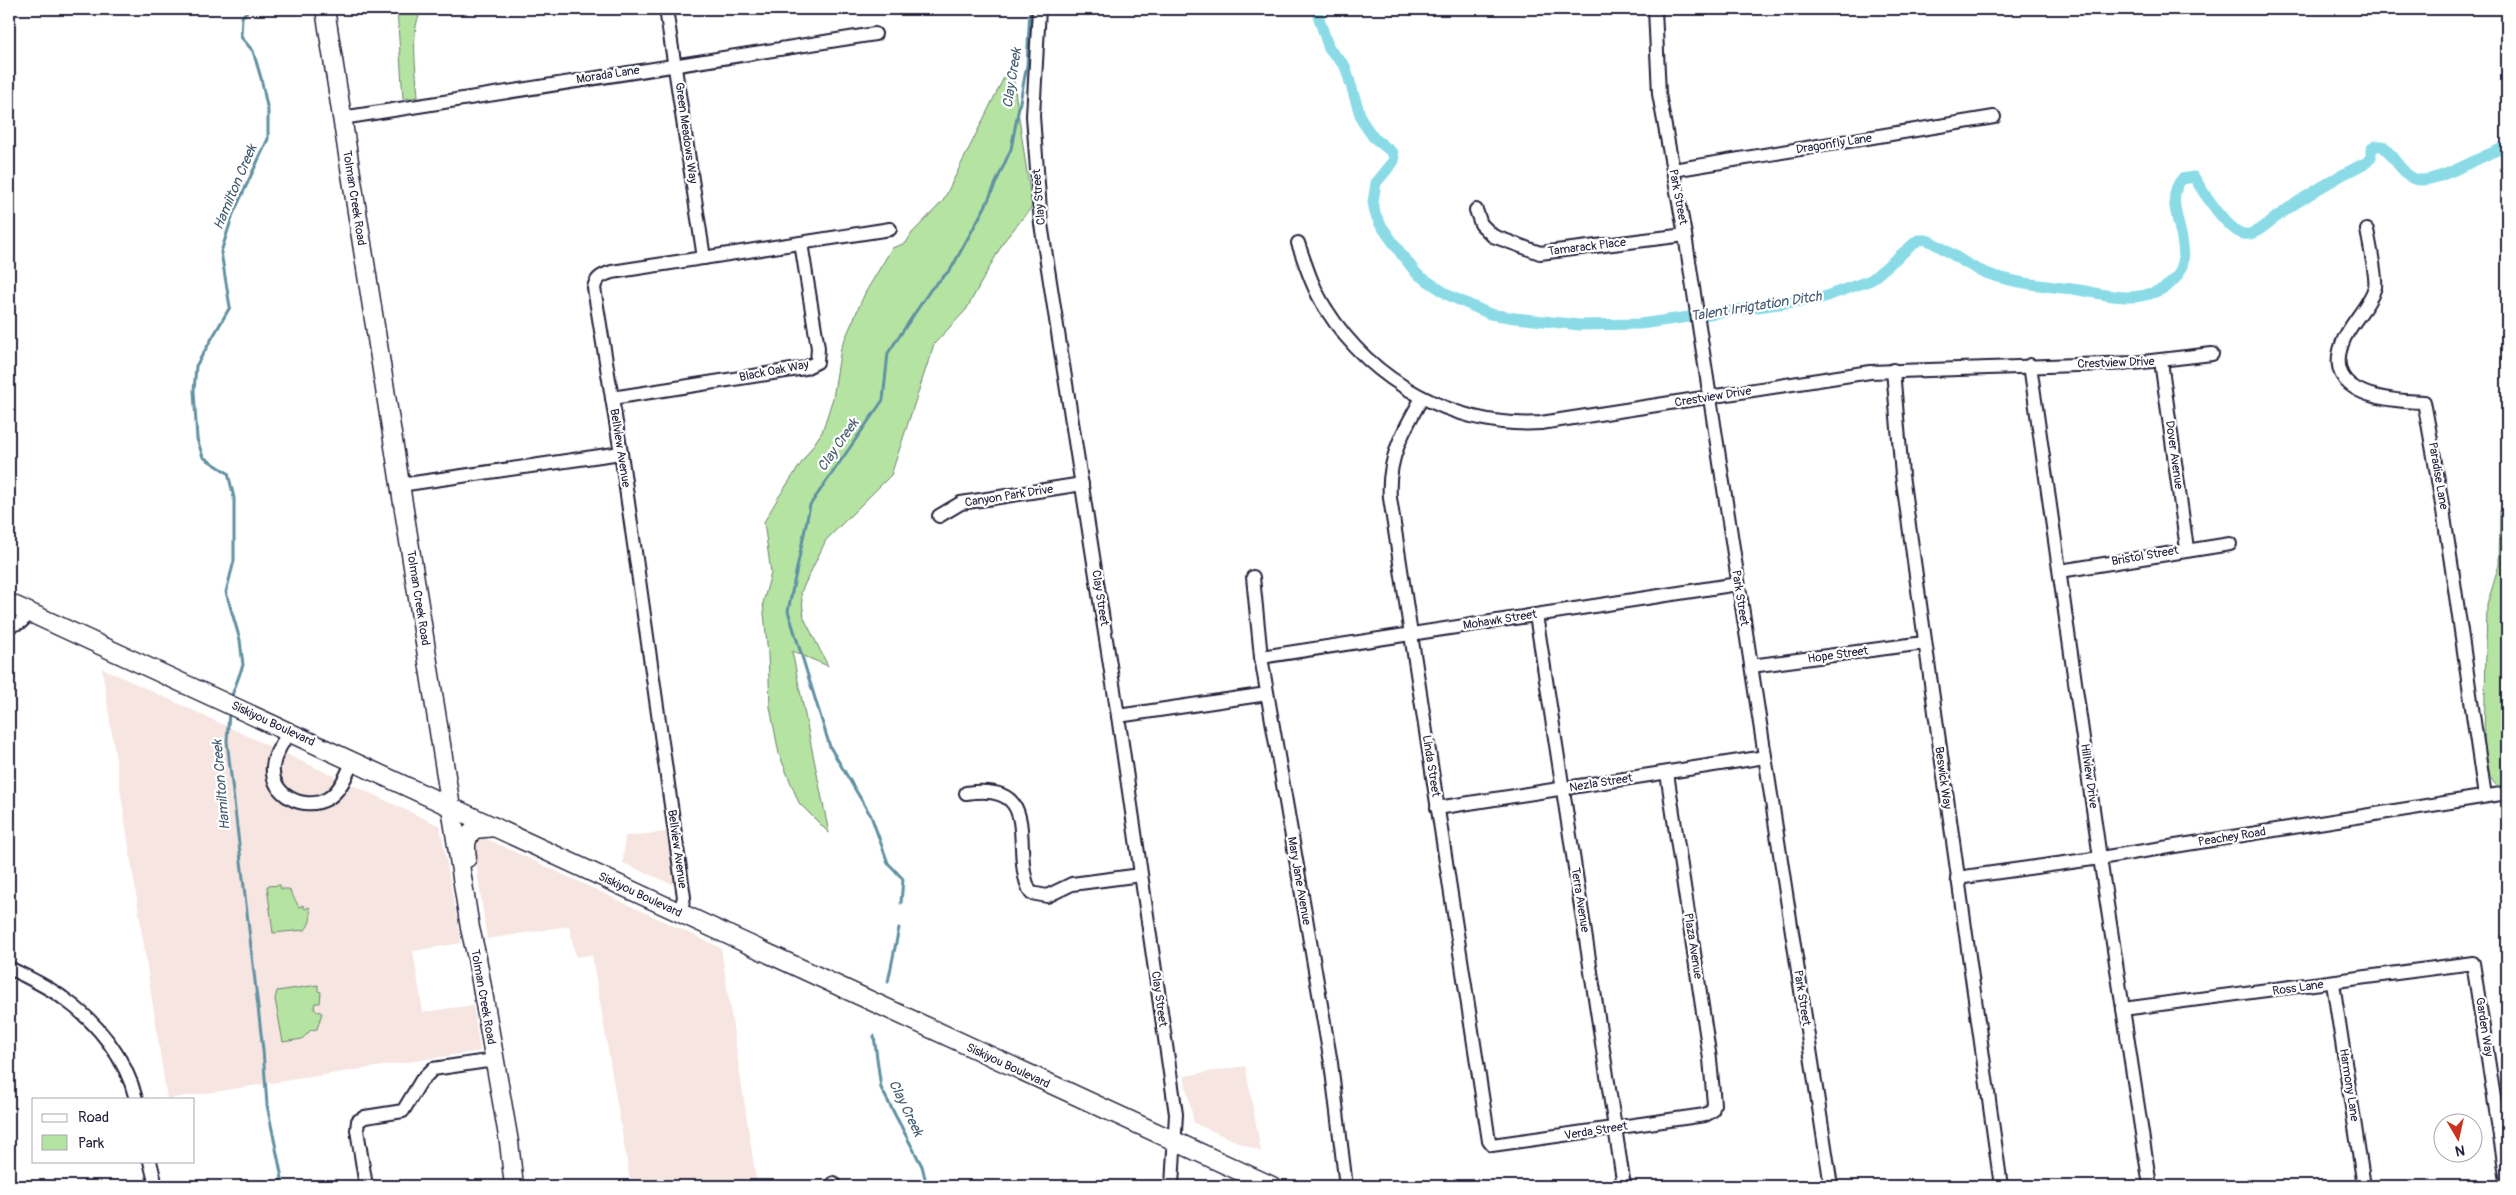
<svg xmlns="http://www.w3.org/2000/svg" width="2516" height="1195" font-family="Pangolin,sans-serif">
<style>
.built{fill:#f6e5e1}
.green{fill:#b5e3a2;stroke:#6c826e}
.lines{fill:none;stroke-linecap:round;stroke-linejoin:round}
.stream{stroke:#6191a2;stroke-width:3}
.canal{stroke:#8bdbe7;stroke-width:11}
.street-casing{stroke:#22223b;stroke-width:16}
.secondary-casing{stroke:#22223b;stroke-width:21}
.street{stroke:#fff;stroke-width:12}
.secondary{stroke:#fff;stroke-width:18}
.labels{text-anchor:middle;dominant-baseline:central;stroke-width:4.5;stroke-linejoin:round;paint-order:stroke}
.street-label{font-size:12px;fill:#22223b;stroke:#fff}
.water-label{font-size:14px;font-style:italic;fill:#425a6f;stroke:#fff}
</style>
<rect width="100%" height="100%" fill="#fff"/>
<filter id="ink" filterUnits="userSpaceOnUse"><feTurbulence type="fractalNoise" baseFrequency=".02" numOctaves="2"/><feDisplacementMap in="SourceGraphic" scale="10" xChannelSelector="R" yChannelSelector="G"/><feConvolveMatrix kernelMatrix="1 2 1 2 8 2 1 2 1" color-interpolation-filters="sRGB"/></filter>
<g filter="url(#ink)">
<!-- built -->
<g class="built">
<path d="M102 668 440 826 461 943 413 951 423 1012 473 1005 480 1051 167 1099Z"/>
<path d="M667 832 674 878V885L623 863 625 836Z"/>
<path d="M478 838H485L721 948 757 1186H631L592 955 576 957 569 926 487 939 473 843Z"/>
<path d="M1245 1066 1247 1075 1261 1152 1194 1123 1184 1076Z"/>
</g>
<!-- green -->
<g class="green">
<path d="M397 9H424C408 23 417 76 418 97L403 99Z"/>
<path d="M1011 63 1032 207 1004 241 966 310 934 344 891 475 826 540 801 592 804 618 828 666 792 651 829 833 799 803 779 754 770 707 768 654 763 603 771 573 764 522 778 498 822 432 833 398 841 348 865 293 892 248 906 243 912 233 943 201Z"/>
<path d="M2507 509V785L2497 786 2490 776 2484 742 2487 605 2499 565 2500 510Z"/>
<path d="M280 885 281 889H289L299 907 303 905 305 909 309 907C312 916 311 923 305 930L273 933 267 886Z"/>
<path d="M318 985V991L321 992 320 1003H315L314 1009 322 1013 317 1029 311 1030 302 1039 283 1042 275 999 277 991Z"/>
</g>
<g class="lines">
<!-- stream -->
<g class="stream">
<path d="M2507 584 2502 618 2507 751"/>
<path d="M231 698 243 665 240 640 226 592 234 561V498L228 473 203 457 197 439 194 391 196 366 230 307 221 252 233 214 268 139V111L261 78 253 51 241 37 242 17 249 9"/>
<path d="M229 712 227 741 263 1050 267 1105 282 1178 278 1186"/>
<path d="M901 903 903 879 888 863 871 816 830 747 788 611 810 505 883 400 888 353 931 289 951 269 986 205 1011 149 1027 65 1030 9"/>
<path d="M888 982 899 928"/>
<path d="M874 1036 881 1088 922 1166 927 1186"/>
</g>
<!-- canal -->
<path class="canal" d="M1316 9 1329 49 1345 66 1362 121 1373 137 1393 153 1394 161 1376 183 1373 202 1375 213 1380 224 1402 255 1417 274 1450 296 1490 314 1515 318 1580 325 1640 324 1821 298 1871 280 1918 240C1922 240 1926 239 1929 241 1949 250 1964 265 1986 273 2016 284 2047 286 2079 290 2097 293 2114 298 2132 297 2146 296 2164 291 2174 280 2202 250 2158 205 2182 179L2194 177C2202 191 2229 232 2244 234 2255 236 2267 224 2275 218 2303 197 2335 178 2367 162L2371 157V149L2376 146H2383C2392 155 2401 171 2412 178 2431 189 2485 152 2507 147"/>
<defs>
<g id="street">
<path d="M666 9 704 258"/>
<path d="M1039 9 1033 116 1041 224 1118 716 1176 1114 1172 1186"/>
<path d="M1655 9 1659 94 1685 235 1831 1186"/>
<path d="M342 118 875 34"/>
<path d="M1673 170 1994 117"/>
<path d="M1476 210 1481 224 1493 236 1540 253 1685 235"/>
<path d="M2367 230C2369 241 2377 278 2375 287 2369 308 2349 323 2342 344 2323 396 2389 401 2424 402 2449 532 2465 665 2485 796"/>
<path d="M1298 243C1306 266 1313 289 1326 309 1372 382 1455 428 1541 423L1870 372 2134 363 2212 354"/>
<path d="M2161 361 2187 549"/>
<path d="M2030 365 2100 858 2150 1186"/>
<path d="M1893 370 1902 475 2001 1186"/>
<path d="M612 398 805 368 817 362 818 348 801 243"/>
<path d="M1422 398C1403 431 1387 459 1390 498L1489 1141 1492 1145 1705 1115 1712 1111 1714 1104 1710 1059 1667 773"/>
<path d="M400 485 621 453"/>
<path d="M939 516 961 503 1082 484"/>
<path d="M2060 571 2230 544"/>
<path d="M1253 577 1261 657 1331 1063 1346 1186"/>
<path d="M1536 615 1624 1186"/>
<path d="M9 626 21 622 30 613"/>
<path d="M1261 657 1738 584"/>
<path d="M1751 666 1924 643"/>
<path d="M1118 716 1267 694"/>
<path d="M289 732C283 742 274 754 273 767 270 794 303 812 327 799 340 792 347 774 353 761"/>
<path d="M966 793C1047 781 1008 852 1031 893L1047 896 1072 884 1141 875"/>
<path d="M1437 808 1765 757"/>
<path d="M1957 878 2100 858 2507 793"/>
<path d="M680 913 684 897 621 453 594 288C596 278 602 275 612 272L890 229"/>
<path d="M9 968C27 977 47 986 63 998 97 1022 126 1058 136 1099"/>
<path d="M2333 983 2364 1186"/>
<path d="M2123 1009 2473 963 2507 1181"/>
<path d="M150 1161 156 1186"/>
<path d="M834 1183 835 1186"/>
<path d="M366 1186 357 1130 358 1121 365 1117 403 1111 421 1081 433 1069 494 1060"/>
</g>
<g id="secondary">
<path d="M325 9 470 928 477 958 509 1142 514 1186"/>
<path d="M9 603 1272 1186"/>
<path d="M467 858C465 846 465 838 474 829L495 827"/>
</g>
</defs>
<!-- street casing -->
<use href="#street" class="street-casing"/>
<!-- secondary casing -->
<use href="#secondary" class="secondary-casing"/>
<!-- street -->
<use href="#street" class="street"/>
<!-- secondary -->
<use href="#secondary" class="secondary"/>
</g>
</g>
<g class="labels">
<!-- street labels -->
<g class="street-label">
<text transform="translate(608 75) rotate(-9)">Morada Lane</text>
<text transform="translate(686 133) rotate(82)">Green Meadows Way</text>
<text transform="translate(1834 144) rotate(-9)">Dragonfly Lane</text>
<text transform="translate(1039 197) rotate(-95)">Clay Street</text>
<text transform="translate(1678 197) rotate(79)">Park Street</text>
<text transform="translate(354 198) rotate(81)">Tolman Creek Road</text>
<text transform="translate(1587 247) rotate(-7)">Tamarack Place</text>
<text transform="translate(2116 363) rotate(-2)">Crestview Drive</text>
<text transform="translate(774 371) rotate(-11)">Black Oak Way</text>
<text transform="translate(1713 397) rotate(-9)">Crestview Drive</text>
<text transform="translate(620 448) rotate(81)">Bellview Avenue</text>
<text transform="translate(2174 455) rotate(82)">Dover Avenue</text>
<text transform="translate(2438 476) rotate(80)">Paradise Lane</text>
<text transform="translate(1009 496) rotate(-9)">Canyon Park Drive</text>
<text transform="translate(2145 556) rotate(-10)">Bristol Street</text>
<text transform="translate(418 598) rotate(81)">Tolman Creek Road</text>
<text transform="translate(1100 598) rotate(81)">Clay Street</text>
<text transform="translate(1740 598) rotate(81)">Park Street</text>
<text transform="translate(1500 620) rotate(-9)">Mohawk Street</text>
<text transform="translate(1838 655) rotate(-8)">Hope Street</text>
<text transform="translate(273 724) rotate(25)">Siskiyou Boulevard</text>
<text transform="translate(1431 766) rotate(81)">Linda Street</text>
<text transform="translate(2089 776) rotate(82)">Hillview Drive</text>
<text transform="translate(1943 778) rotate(82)">Beswick Way</text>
<text transform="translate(1601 783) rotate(-9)">Nezla Street</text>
<text transform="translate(2232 837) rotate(-9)">Peachey Road</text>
<text transform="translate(677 849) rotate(82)">Bellview Avenue</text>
<text transform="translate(1299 881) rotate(80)">Mary Jane Avenue</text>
<text transform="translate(640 895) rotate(25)">Siskiyou Boulevard</text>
<text transform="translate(1580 900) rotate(81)">Terra Avenue</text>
<text transform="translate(1693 946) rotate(81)">Plaza Avenue</text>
<text transform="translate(2298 988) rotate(-8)">Ross Lane</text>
<text transform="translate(483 997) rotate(80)">Tolman Creek Road</text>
<text transform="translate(1802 998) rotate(81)">Park Street</text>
<text transform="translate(1159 999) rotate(82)">Clay Street</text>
<text transform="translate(2484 1027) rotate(81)">Garden Way</text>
<text transform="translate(1008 1066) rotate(25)">Siskiyou Boulevard</text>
<text transform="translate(2349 1085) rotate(81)">Harmony Lane</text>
<text transform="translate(1596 1131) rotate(-9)">Verda Street</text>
</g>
<!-- water labels -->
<g class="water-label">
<text transform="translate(1012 78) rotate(-81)">Clay Creek</text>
<text transform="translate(235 187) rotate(-67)">Hamilton Creek</text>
<text transform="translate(1756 306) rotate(-9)">Talent Irrigtation Ditch</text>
<text transform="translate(838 445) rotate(-55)">Clay Creek</text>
<text transform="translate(221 785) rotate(-95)">Hamilton Creek</text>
<text transform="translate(906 1108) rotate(64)">Clay Creek</text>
</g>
</g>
<!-- margin -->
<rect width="2516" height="1195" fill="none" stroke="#fff" stroke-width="30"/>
<rect x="15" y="15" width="2486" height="1165" fill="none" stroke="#22223b" stroke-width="2" filter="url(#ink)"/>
<!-- legend -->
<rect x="32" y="1098" width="162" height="65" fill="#ffffff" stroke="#a7a7b1"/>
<rect x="42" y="1114" width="25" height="8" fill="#ffffff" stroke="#a7a7b1"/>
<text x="78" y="1122" font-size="15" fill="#22223b">Road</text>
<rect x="42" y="1135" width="25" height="15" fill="#b5e3a2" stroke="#a7a7b1"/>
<text x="78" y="1148" font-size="15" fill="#22223b">Park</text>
<!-- north arrow -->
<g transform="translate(2458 1138) rotate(171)"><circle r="24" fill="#ffffff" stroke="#a7a7b1"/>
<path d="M0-4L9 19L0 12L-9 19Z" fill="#c8321e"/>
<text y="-8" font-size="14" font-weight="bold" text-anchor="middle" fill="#22223b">N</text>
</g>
</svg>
